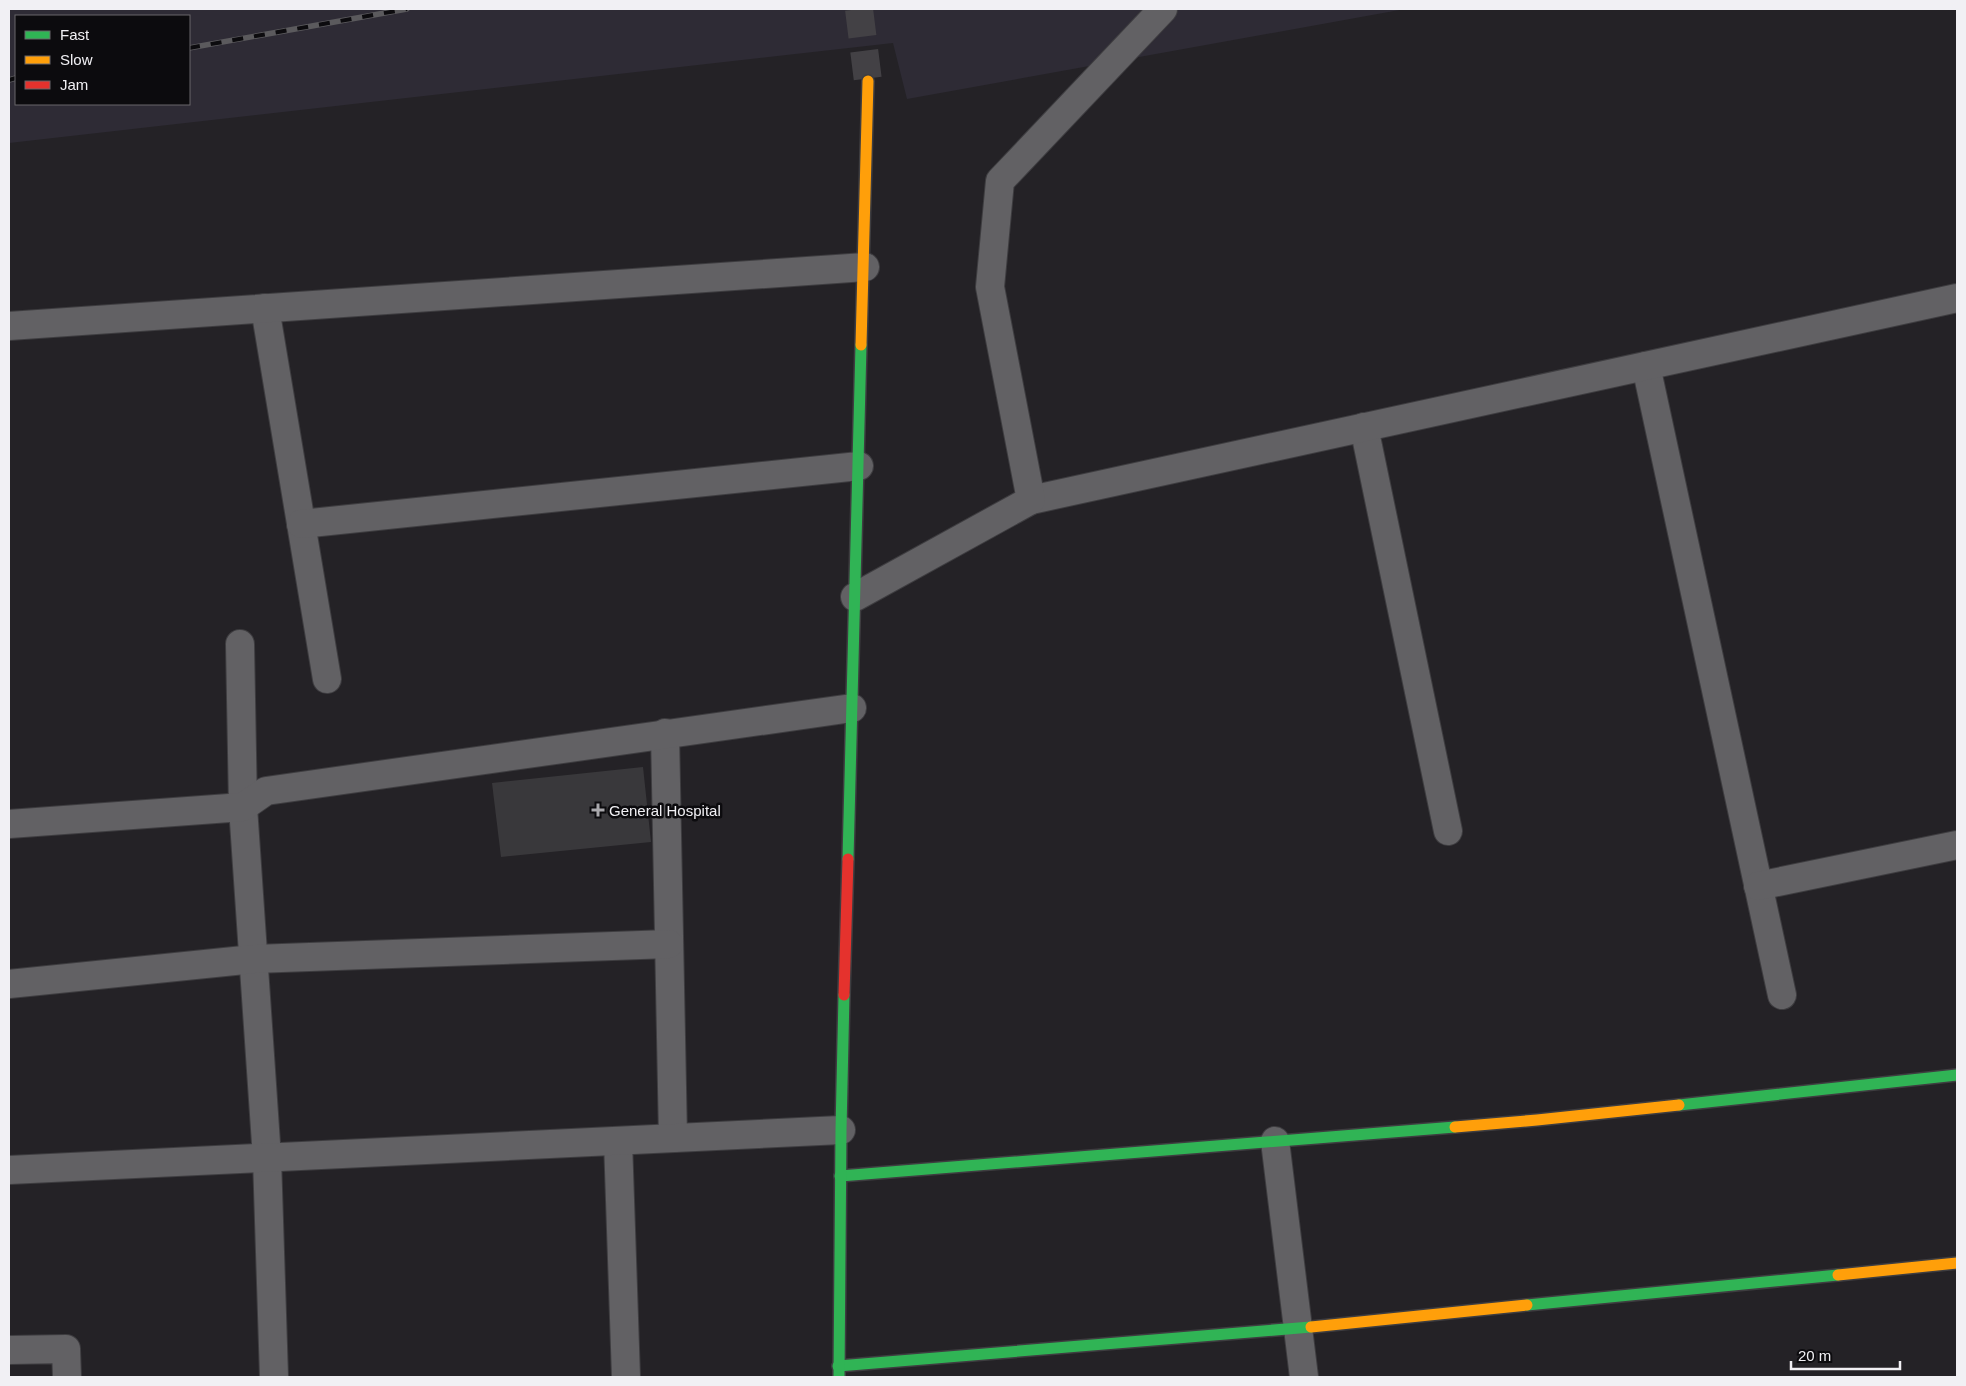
<svg xmlns="http://www.w3.org/2000/svg" width="1966" height="1386" font-family="Helvetica,sans-serif">
<style>
.built{fill:#2e2b35;fill-rule:evenodd}
.building{fill:#39383b}
.lines{fill:none;stroke-linecap:round;stroke-linejoin:round}
.secondary-tunnel{stroke:#434145;stroke-width:28;stroke-dasharray:28 14;stroke-linecap:butt}
.street-casing{stroke:#3e3d40;stroke-width:30}
.fast-casing{stroke:#3e3d40;stroke-width:14}
.slow-casing{stroke:#3e3d40;stroke-width:14}
.jam-casing{stroke:#3e3d40;stroke-width:14}
.street{stroke:#626164;stroke-width:28}
.fast{stroke:#30b455;stroke-width:11}
.slow{stroke:#ff9f0a;stroke-width:11}
.jam{stroke:#e5322d;stroke-width:11}
.rail-casing{stroke:#5b5a5d;stroke-width:5.5}
.rail{stroke:#0c0b0e;stroke-width:4;stroke-dasharray:11;stroke-linecap:butt}
.poi-dot{fill:#a9a8ac;stroke:#0c0b0e;stroke-width:2}
.labels{text-anchor:middle;dominant-baseline:central;stroke-width:5;stroke-linejoin:round;paint-order:stroke}
.poi-label{font-size:15px;fill:#f1f0f4;stroke:#0c0b0e;text-anchor:start}
</style>
<rect width="100%" height="100%" fill="#242226"/>
<!-- built -->
<path class="built" d="M9 9H1405L907 99 893 43 9 143ZM16 16H189V104H16Z"/>
<!-- building -->
<path class="building" d="M643 767 651 842 501 857 492 783Z"/>
<g class="lines">
<!-- secondary-tunnel -->
<path class="secondary-tunnel" d="M859 9 868 81"/>
<defs>
<g id="street">
<path d="M265 308 327 679"/>
<path d="M9 326 865 267"/>
<path d="M1646 366 1782 995"/>
<path d="M1364 427 1448 831"/>
<path d="M1031 500 1957 298"/>
<path d="M301 524 859 466"/>
<path d="M855 597 1031 500 990 287 1000 181 1163 9"/>
<path d="M240 644 243 807 267 1158 274 1377"/>
<path d="M665 733 673 1138"/>
<path d="M9 824 243 807 266 791 852 708"/>
<path d="M1758 886 1957 845"/>
<path d="M9 984 254 959 669 944"/>
<path d="M618 1141 626 1377"/>
<path d="M1275 1141 1304 1377"/>
<path d="M9 1170 841 1130"/>
<path d="M9 1350 66 1349 67 1377"/>
</g>
<g id="fast">
<path d="M848 859 861 345"/>
<path d="M1679 1105 1957 1075"/>
<path d="M840 1176 1455 1127"/>
<path d="M1527 1305 1838 1275"/>
<path d="M838 1366 1311 1327"/>
<path d="M839 1377 841 1130 844 995"/>
</g>
<g id="slow">
<path d="M861 345 868 81"/>
<path d="M1455 1127 1537 1120 1679 1105"/>
<path d="M1838 1275 1957 1263"/>
<path d="M1311 1327 1527 1305"/>
</g>
<path id="jam" d="M844 995 848 859"/>
</defs>
<!-- street casing -->
<use href="#street" class="street-casing"/>
<!-- fast casing -->
<use href="#fast" class="fast-casing"/>
<!-- slow casing -->
<use href="#slow" class="slow-casing"/>
<!-- jam casing -->
<use href="#jam" class="jam-casing"/>
<!-- street -->
<use href="#street" class="street"/>
<!-- fast -->
<use href="#fast" class="fast"/>
<!-- slow -->
<use href="#slow" class="slow"/>
<!-- jam -->
<use href="#jam" class="jam"/>
<defs>
<g id="rail">
<path d="M189 48 407 9"/>
<path d="M9 80 16 78"/>
</g>
</defs>
<!-- rail casing -->
<use href="#rail" class="rail-casing"/>
<!-- rail -->
<use href="#rail" class="rail"/>
</g>
<!-- markers -->
<path class="poi-dot" d="M595.5 802.5h5v5h5v5h-5v5h-5v-5h-5v-5h5z"/>
<g class="labels">
<!-- poi labels -->
<g class="poi-label">
<text x="609" y="810">General Hospital</text>
</g>
</g>
<!-- border -->
<rect width="1966" height="1386" fill="none" stroke="#f1f0f4" stroke-width="20"/>
<!-- legend -->
<rect x="15" y="15" width="175" height="90" fill="#0c0b0e" stroke="#68676a"/>
<rect x="25" y="31" width="25" height="8" fill="#30b455" stroke="#68676a"/>
<text x="60" y="40" font-size="15" fill="#f1f0f4">Fast</text>
<rect x="25" y="56" width="25" height="8" fill="#ff9f0a" stroke="#68676a"/>
<text x="60" y="65" font-size="15" fill="#f1f0f4">Slow</text>
<rect x="25" y="81" width="25" height="8" fill="#e5322d" stroke="#68676a"/>
<text x="60" y="90" font-size="15" fill="#f1f0f4">Jam</text>
<!-- scale -->
<path d="M1791 1361v8h109v-8" fill="none" stroke="#f1f0f4" stroke-width="2.5"/>
<text x="1798" y="1361" font-size="15" fill="#f1f0f4" stroke="#0c0b0e" stroke-width="4" paint-order="stroke">20 m</text>
</svg>
